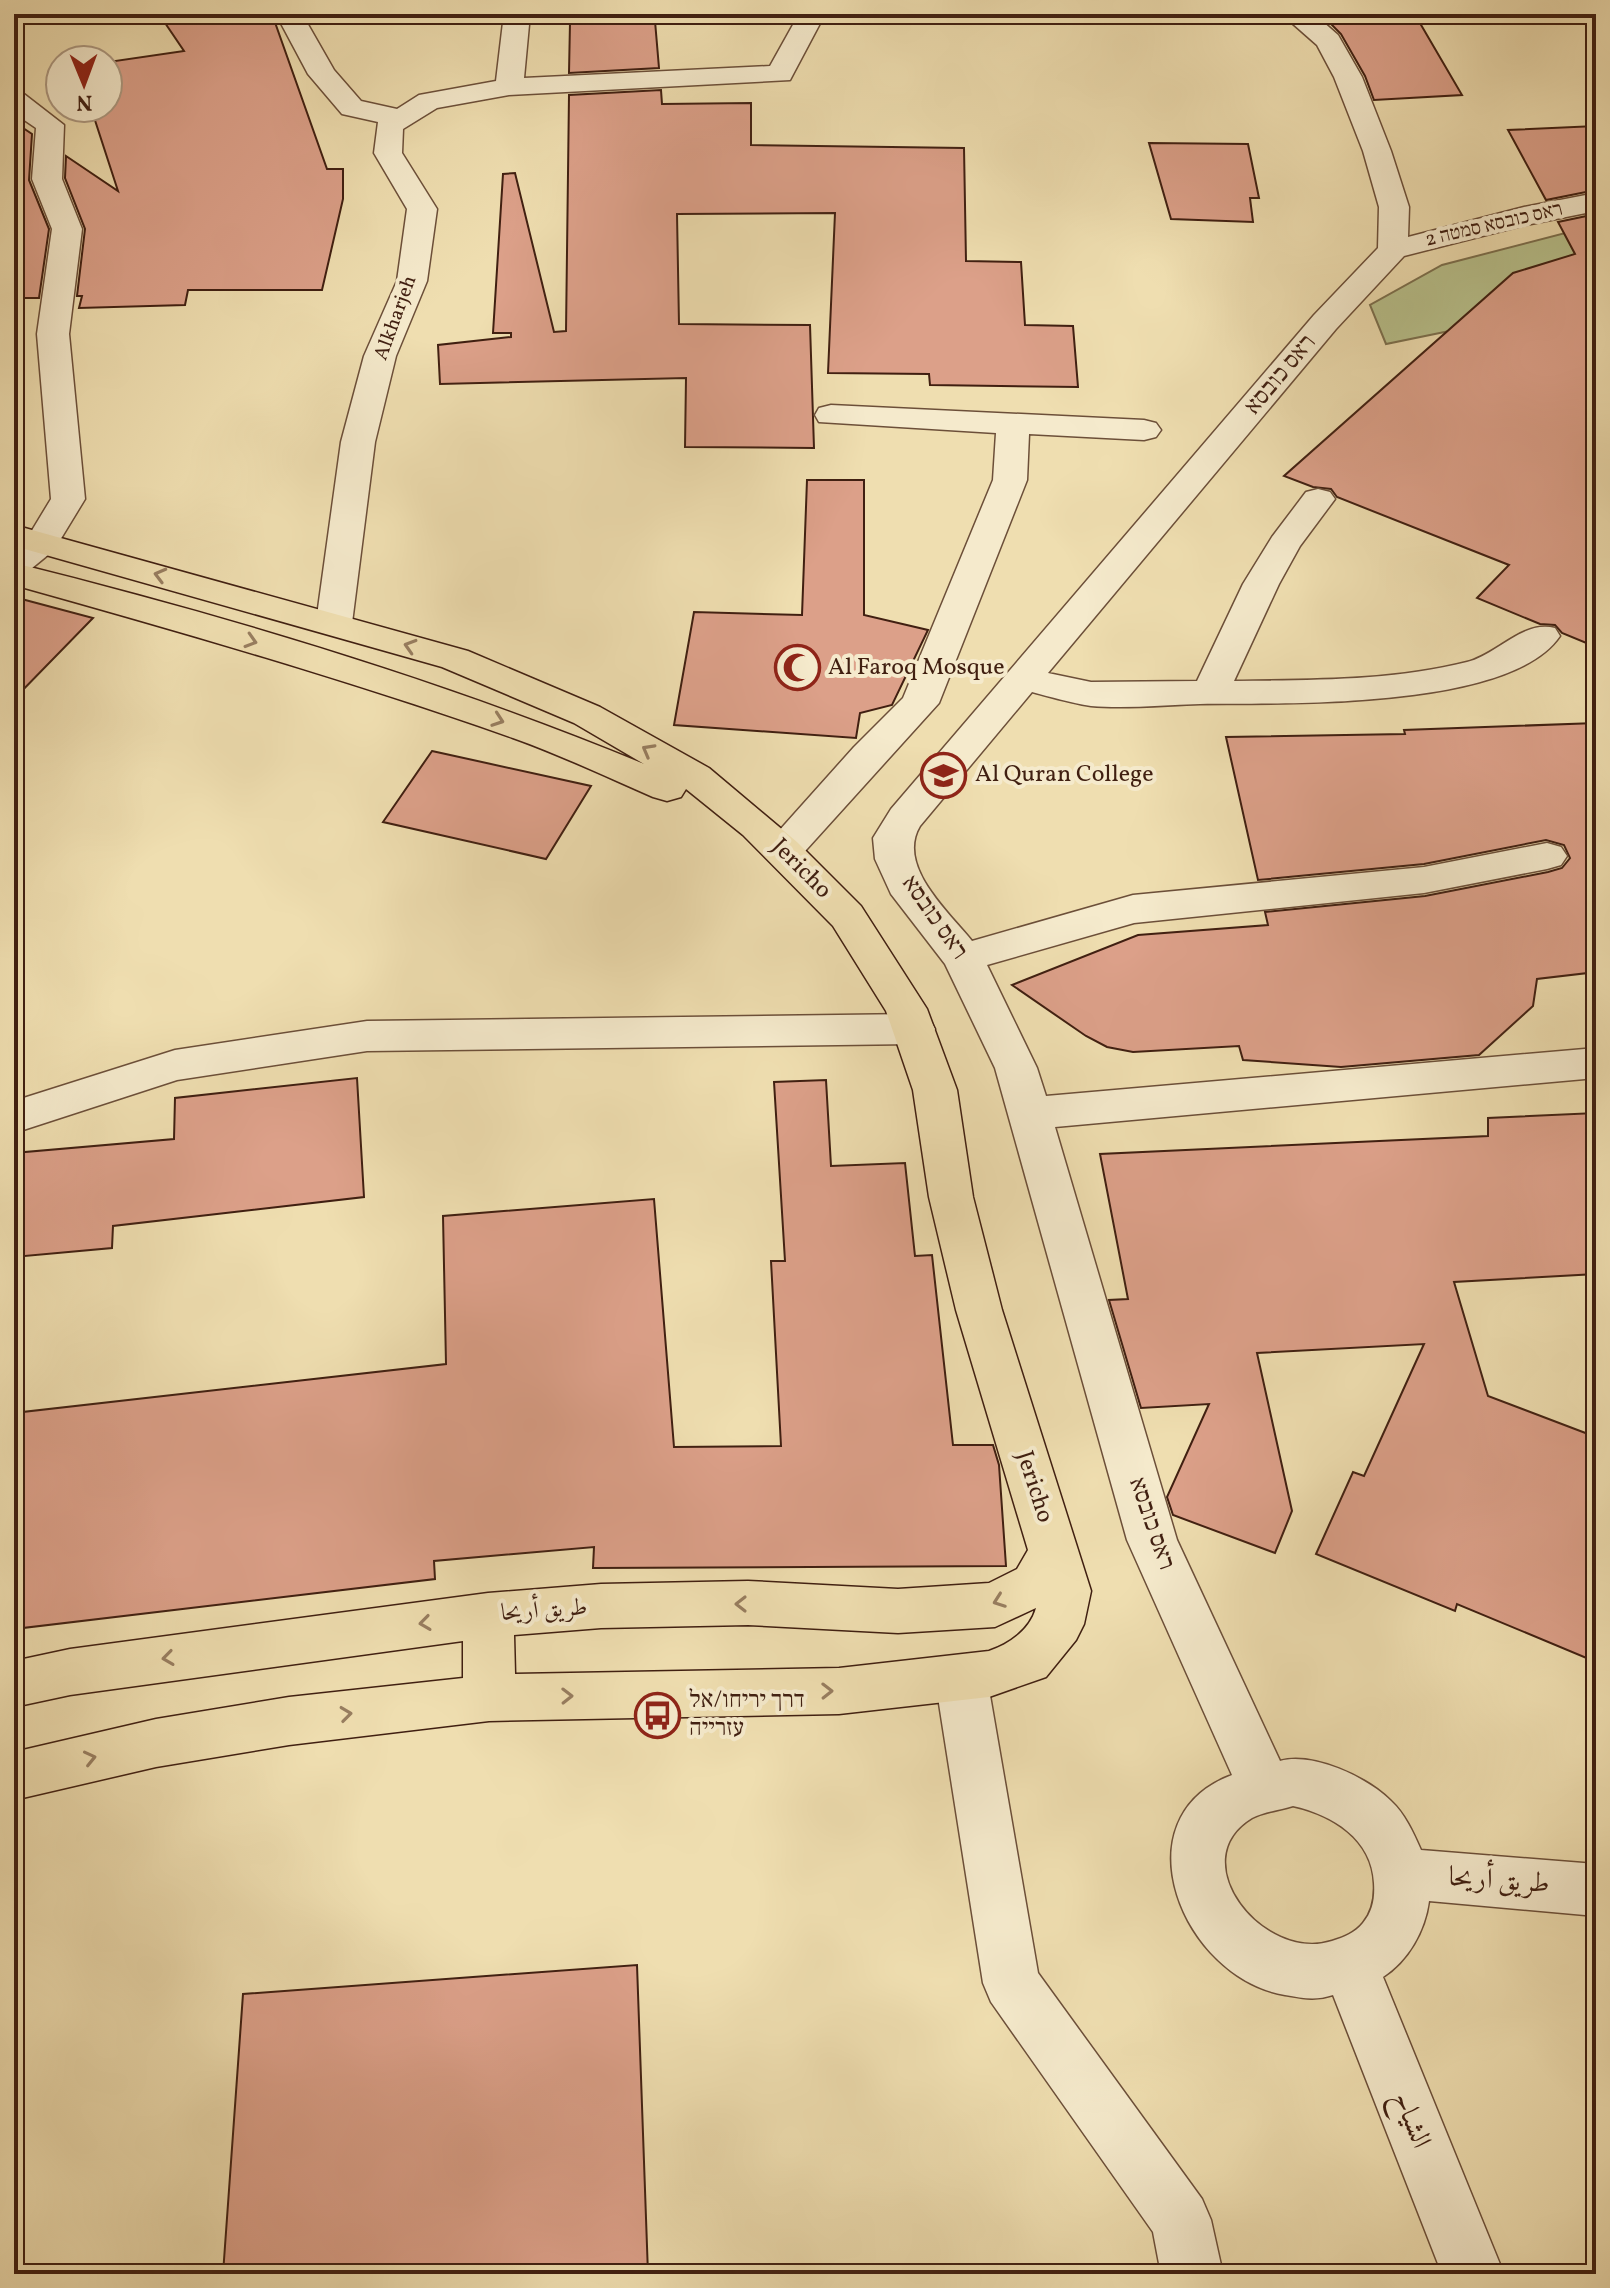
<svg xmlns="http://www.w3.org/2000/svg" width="1610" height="2288" font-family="Vollkorn,Amiri,'Frank Ruhl Libre',serif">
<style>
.green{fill:#b8c18c;stroke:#7c704e;stroke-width:2}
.building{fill:#dca089;stroke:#401f11;stroke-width:2}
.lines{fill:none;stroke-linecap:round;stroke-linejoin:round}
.minor-casing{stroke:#6c4f39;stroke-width:3}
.major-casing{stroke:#401f11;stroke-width:3}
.minor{fill:#f5eacc;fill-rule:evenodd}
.major{fill:#efdeb0;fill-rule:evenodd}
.oneway{stroke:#987e60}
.labels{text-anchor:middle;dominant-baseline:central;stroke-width:8;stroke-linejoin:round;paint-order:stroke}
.far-street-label{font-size:20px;fill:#401f11;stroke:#f5eacc}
.street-label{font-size:24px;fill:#401f11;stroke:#f5eacc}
.poi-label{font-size:24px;fill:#401f11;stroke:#f5eacc;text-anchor:start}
.near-street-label{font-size:28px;fill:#401f11;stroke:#f5eacc}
</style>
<rect width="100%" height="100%" fill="#efdeb0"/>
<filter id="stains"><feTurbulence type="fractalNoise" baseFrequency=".0025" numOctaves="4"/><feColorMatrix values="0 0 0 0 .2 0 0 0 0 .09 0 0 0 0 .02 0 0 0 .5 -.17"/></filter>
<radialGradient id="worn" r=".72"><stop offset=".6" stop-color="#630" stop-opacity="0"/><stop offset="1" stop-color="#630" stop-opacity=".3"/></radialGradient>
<!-- green -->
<path class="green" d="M1596 225V301L1386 344 1370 305 1442 265Z"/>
<!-- building -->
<g class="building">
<path d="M159 14H272L327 169H343V199L322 290H188L185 305 79 308 82 296H77L85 229 65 178 66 156 118 191 91 108H108V62L184 51Z"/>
<path d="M1417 18 1462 95 1374 100 1365 76 1341 34 1329 22Z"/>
<path d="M655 21 659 68 569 73 570 23Z"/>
<path d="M661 90 662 104 751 103V145L964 148 966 261 1021 262 1025 325 1073 326 1078 387 930 385 929 374 828 373 835 213 677 214 679 324 810 325 814 448 685 447 686 378 440 384 438 345 511 337V333H493L503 174 515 173 554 332 566 331 569 95Z"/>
<path d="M14 122 32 134 29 180 49 229 39 298H14Z"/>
<path d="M1596 126V190L1546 200 1508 130Z"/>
<path d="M1149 143 1248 144 1259 198H1250L1253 222 1171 219Z"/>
<path d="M1596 214V647L1562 633 1555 625 1540 624 1477 598 1509 565 1337 497 1331 489 1313 487 1284 476 1513 273 1575 254 1558 222Z"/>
<path d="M807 480H864V615L928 630 892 705 860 713 856 738 674 725 694 612 802 615Z"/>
<path d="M14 597 93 618 14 699Z"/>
<path d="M1596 723V972L1537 979 1533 1006 1479 1055 1341 1067 1243 1060 1239 1046 1133 1052 1107 1047 1086 1036 1012 985 1138 935 1268 925 1265 912 1425 896 1548 872 1562 868 1570 858 1564 845 1546 840 1424 864 1258 880 1226 737 1405 734 1404 730Z"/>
<path d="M432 751 591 786 546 859 383 822Z"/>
<path d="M357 1078 364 1197 113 1226 112 1248 14 1257V1153L174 1139 175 1098Z"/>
<path d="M826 1080 831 1166 905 1163 915 1256 932 1255 953 1445H993L999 1465 1006 1566 593 1568 594 1547 434 1561 435 1579 14 1629V1413L446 1364 443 1216 654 1199 674 1447 781 1446 771 1261H785L774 1082Z"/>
<path d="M1596 1113V1274L1454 1282 1488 1396 1596 1437V1662L1457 1604 1455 1611 1316 1554 1353 1472 1364 1476 1424 1344 1257 1353 1292 1511 1275 1553 1173 1515 1167 1497 1209 1404 1141 1408 1109 1300 1128 1299 1100 1154 1488 1136V1118Z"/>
<path d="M637 1965 648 2274H223L243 1994Z"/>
</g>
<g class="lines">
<defs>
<g id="minor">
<path d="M276 14H302L334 70 361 101 397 109 419 95 496 81 504 14H530L524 78 770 66 799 14H825L790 80 509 95 437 108 403 129 402 153 437 209 427 281 396 356 375 442 352 623 347 631 334 634 321 631 316 623 341 442 364 356 397 281 407 209 374 153 378 122 342 114 308 74Z"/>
<path d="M1191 14H1314L1338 35 1362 77 1391 151 1409 207 1408 237 1524 207 1596 193V211L1526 225 1404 256 1336 329 1048 673 1091 682 1197 681 1243 584 1272 537 1306 492 1318 489 1330 492 1335 499 1300 546 1279 584 1234 681C1310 680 1392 681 1467 662 1497 655 1522 620 1555 628L1560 636C1510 710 1284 703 1200 704 1164 705 1126 709 1091 706 1071 703 1051 697 1032 692L920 826C896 866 949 912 972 941L1133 895 1424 867 1547 843 1561 847 1567 856 1561 865 1547 869 1424 893 1134 923 987 965 1037 1068 1046 1096 1596 1048V1078L1055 1127 1177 1540 1280 1761C1313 1752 1367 1777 1391 1801 1405 1814 1413 1832 1421 1850L1596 1864V1916L1429 1901C1425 1931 1408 1961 1383 1977L1504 2274H1442L1333 1995C1315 2001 1303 1998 1285 1995 1183 1978 1117 1818 1232 1775L1127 1540 995 1068 945 964 891 894 875 859 873 838 891 809 1314 315 1378 248 1379 207 1363 151 1334 77 1317 45 1292 23 1204 22 1195 20ZM1293 1806C1333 1815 1372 1839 1374 1883 1375 1898 1373 1911 1363 1923 1355 1933 1344 1937 1332 1941 1264 1963 1181 1861 1252 1818 1263 1812 1281 1810 1293 1806Z"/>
<path d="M14 92 24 94 64 125 62 179 82 229 69 334 85 499 54 550 26 573 14 577V548L28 537 51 499 37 334 52 229 32 179 36 128 14 113Z"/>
<path d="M831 405 1144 420 1156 423 1161 430 1156 437 1144 440 1029 434 1027 480 939 703 797 860 783 864 769 860 763 851 769 842 854 747 903 698 993 480 996 433 819 422 815 415 819 408Z"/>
<path d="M914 1014 929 1018 935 1029 929 1040 914 1044 367 1051 177 1080 14 1133V1101L175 1050 367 1021Z"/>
<path d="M961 1655 979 1662 987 1678 1038 1973 1202 2199 1211 2220 1223 2274H1161L1153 2232 991 2002 983 1983 935 1678 943 1662Z"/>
</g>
<path id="major" d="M14 525 468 651 600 707 709 768 797 842 861 906 927 1009 957 1090 973 1197 1002 1310 1091 1591 1084 1624 1076 1640 1046 1677 989 1697 839 1714 489 1721 289 1745 156 1767 14 1800V1752L156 1719 289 1697 463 1678V1641L70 1695 14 1707V1661L70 1649 488 1593 601 1584 748 1581 898 1589 989 1583 1017 1569 1028 1550 956 1310 929 1197 913 1090 886 1011 833 926 743 835 686 789 681 797 667 801 653 797C607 777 561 755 513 738 349 680 182 632 14 585V563C227 616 441 680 644 764L574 723 442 667 14 546ZM1036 1608C1030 1630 1009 1644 989 1651L839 1668 515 1674 514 1635 601 1628 748 1625 898 1633 995 1627Z"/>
</defs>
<!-- minor casing -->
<use href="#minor" class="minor-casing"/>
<!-- major casing -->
<use href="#major" class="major-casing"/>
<!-- minor -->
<use href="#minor" class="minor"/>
<!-- major -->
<use href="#major" class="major"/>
</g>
<!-- one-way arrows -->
<defs><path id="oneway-chevron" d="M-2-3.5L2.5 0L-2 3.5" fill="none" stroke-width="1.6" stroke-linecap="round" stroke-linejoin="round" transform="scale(2)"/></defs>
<g class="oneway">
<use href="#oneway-chevron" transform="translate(160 575) rotate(-165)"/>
<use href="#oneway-chevron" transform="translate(251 641) rotate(17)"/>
<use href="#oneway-chevron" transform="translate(410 646) rotate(-163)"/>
<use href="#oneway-chevron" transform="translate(498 720) rotate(19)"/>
<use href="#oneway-chevron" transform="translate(648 750) rotate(-151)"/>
<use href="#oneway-chevron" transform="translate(999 1601) rotate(160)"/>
<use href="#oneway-chevron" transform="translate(741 1604) rotate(180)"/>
<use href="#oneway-chevron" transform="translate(425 1623) rotate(172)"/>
<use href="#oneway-chevron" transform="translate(168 1658) rotate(172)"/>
<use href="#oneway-chevron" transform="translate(827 1691) rotate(-1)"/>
<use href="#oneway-chevron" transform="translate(567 1696) rotate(-1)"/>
<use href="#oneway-chevron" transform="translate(346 1714) rotate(-7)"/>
<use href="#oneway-chevron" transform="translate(90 1758) rotate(-13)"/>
</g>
<!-- icons -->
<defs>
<symbol id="mosque-ring" viewBox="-11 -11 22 22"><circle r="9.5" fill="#f5eacc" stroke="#8f2418" stroke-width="1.5"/><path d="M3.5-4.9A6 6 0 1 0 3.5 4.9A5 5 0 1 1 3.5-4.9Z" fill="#8f2418"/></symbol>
<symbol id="university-ring" viewBox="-11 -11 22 22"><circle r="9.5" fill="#f5eacc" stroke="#8f2418" stroke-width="1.5"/><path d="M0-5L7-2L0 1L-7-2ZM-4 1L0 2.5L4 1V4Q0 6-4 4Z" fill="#8f2418"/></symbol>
<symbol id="bus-ring" viewBox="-11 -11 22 22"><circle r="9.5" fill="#f5eacc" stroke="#8f2418" stroke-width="1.5"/><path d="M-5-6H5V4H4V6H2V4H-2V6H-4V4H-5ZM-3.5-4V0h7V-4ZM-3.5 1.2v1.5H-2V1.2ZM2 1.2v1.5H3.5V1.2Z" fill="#8f2418"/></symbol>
</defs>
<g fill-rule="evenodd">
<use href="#mosque-ring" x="772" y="642" width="51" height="51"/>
<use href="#university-ring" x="918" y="750" width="51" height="51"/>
<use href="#bus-ring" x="632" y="1690" width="51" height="51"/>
</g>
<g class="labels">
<!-- far-street labels -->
<g class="far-street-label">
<text transform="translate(1494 225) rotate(-13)">ראס כובסא סמטה 2</text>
<text transform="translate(396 318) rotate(-70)">Alkharjeh</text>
</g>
<!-- street labels -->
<g class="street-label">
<text transform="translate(1281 375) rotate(-50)">ראס כובסא</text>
<text transform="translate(801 869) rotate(45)">Jericho</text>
<text transform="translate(934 918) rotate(55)">ראס כובסא</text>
<text transform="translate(1034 1487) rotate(72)">Jericho</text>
<text transform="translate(1151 1524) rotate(71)">ראס כובסא</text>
<text transform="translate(544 1611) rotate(-4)">طريق أريحا</text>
</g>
<!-- poi labels -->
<g class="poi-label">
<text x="828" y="668">Al Faroq Mosque</text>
<text x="975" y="775">Al Quran College</text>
<text x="689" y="1701">דרך יריחו/אל<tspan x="689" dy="28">עזרייה</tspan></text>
</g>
<!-- near-street labels -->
<g class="near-street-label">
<text transform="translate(1499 1881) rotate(4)">طريق أريحا</text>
<text transform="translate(1411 2120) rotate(68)">الشياح</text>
</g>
</g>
<!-- margin -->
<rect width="1610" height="2288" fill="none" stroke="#efdeb0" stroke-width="48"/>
<rect x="16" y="16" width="1578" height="2256" fill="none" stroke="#401f11" stroke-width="4"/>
<rect x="24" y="24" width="1562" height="2240" fill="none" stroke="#401f11" stroke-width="2"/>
<!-- north arrow -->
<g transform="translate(84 84) rotate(179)"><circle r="38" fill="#f5eacc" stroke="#ad9981" stroke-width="2"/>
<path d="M0-6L14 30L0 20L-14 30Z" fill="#8f2418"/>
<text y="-12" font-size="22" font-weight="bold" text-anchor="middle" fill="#401f11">N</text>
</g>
<rect width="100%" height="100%" filter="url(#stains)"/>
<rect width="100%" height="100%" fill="url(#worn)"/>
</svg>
